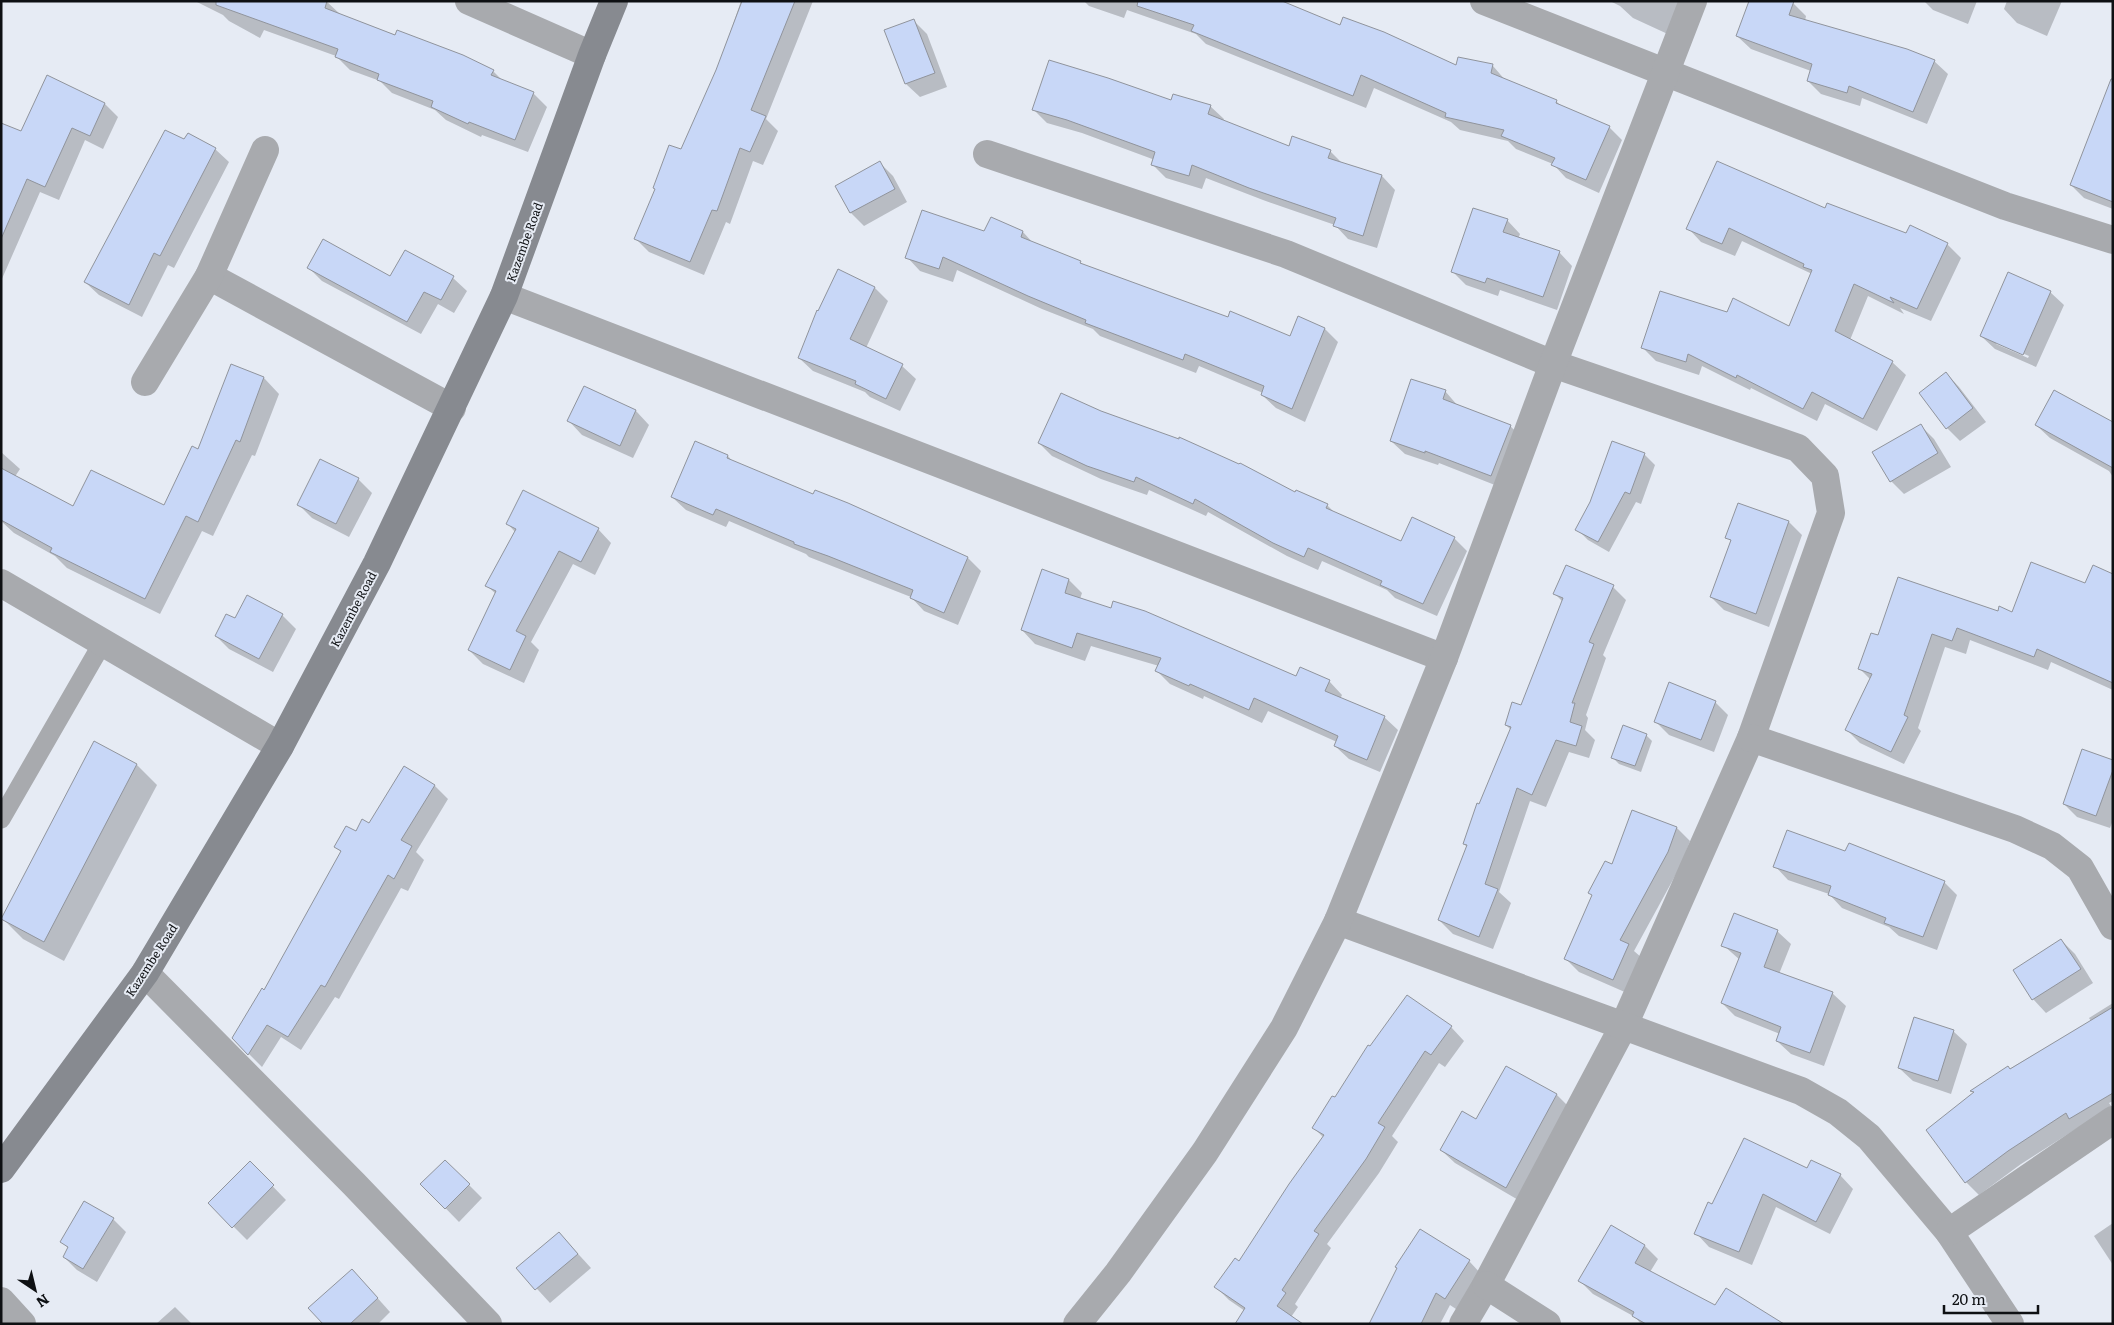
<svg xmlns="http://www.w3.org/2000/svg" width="2114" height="1325" font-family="Literata,serif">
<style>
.shadow{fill:#0003;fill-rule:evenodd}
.building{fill:#c8d7f7;stroke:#90949c}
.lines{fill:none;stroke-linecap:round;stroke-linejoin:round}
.lane{stroke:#a8aaae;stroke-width:19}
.street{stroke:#a8aaae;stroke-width:28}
.secondary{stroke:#878a90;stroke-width:28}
.labels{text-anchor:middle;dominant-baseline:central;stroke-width:4;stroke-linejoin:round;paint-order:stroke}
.street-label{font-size:12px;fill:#0e1013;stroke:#e6ebf4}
</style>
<rect width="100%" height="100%" fill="#e6ebf4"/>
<!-- shadow -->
<g class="shadow">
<path d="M195 1H326L341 15 493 71 503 81 533 93 547 107 528 152 482 135 481 137 446 120 435 110 392 93 380 81 350 70 336 56 264 30 260 38 229 21 223 15Z"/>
<path d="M741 1H813L766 119 778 131 763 165 753 161 730 224 726 222 704 275 649 252 636 239 682 151 717 71Z"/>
<path d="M1084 1H1278L1341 27 1457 67 1459 59 1493 66 1506 81 1556 101 1562 107 1609 127 1622 140 1599 193 1566 178 1553 164 1516 149 1508 141 1460 130 1451 122 1374 88 1366 108 1206 44 1196 34 1127 10 1124 18 1089 6Z"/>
<path d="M1610 1H1688L1672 36 1633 18 1620 6Z"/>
<path d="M1924 1H1977L1968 24 1933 10Z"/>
<path d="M2007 1H2062L2047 36 2017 23 2004 9Z"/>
<path d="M1793 3 1806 16 1805 21 1934 61 1948 74 1927 124 1862 98 1860 106 1821 94 1808 81 1811 71 1751 49 1737 36Z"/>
<path d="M913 20 927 34 947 87 920 97 906 84 886 31Z"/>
<path d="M48 77 105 104 118 117 103 149 85 140 59 200 40 192 1 281V124L22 133Z"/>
<path d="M1172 102 1210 106 1224 119 1223 121 1290 147 1330 151 1343 164 1382 176 1395 190 1377 248 1348 239 1335 225 1263 200 1206 178 1202 189 1166 178 1153 165 1155 160 1082 133 1047 123 1034 110Z"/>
<path d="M2113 117V209L2084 198 2071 185Z"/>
<path d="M185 141 215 149 229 162 174 268 168 265 142 317 99 295 85 282Z"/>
<path d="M880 163 893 176 907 202 864 226 851 213 837 186Z"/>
<path d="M1826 209 1907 235 1947 244 1961 258 1931 321 1900 308 1904 314 1868 296 1850 340 1892 362 1906 375 1877 431 1825 404 1817 421 1751 388 1750 390 1702 366 1699 375 1656 361 1643 348 1727 313 1790 328 1812 274 1810 273 1742 241 1735 256 1701 242 1688 228Z"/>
<path d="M1507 220 1520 234 1518 239 1559 252 1572 266 1557 310 1500 290 1498 296 1466 285 1452 271Z"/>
<path d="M985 232H1023L1034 244 1080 262 1083 265 1228 319 1290 337 1299 318 1325 329 1338 342 1305 422 1276 408 1262 395 1263 393 1199 366 1196 373 1100 336 1093 329 1042 309 957 270 953 282 920 271 907 257Z"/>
<path d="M405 251 453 278 467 291 454 313 438 304 421 334 322 281 309 268 391 277Z"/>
<path d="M875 288 888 301 866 348 902 366 916 379 900 411 870 397 865 392 813 371 799 358Z"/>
<path d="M2050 292 2064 305 2036 367 1995 349 1981 336ZM1996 342 2029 356 2028 358 1996 344Z"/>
<path d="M231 366 264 378 279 394 255 456 252 455 213 536 202 531 160 614 67 568 55 556 14 533 1 521V511L74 507H165L199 450Z"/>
<path d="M1946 373 1959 387 1986 422 1960 441 1947 428Z"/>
<path d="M585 388 636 411 649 425 633 458 582 435 569 421Z"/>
<path d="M1445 391 1458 406 1510 426 1524 439 1505 489 1439 463 1438 465 1405 454 1391 441Z"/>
<path d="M1100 412 1296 494 1327 505 1336 514 1402 542 1454 538 1467 551 1437 616 1395 598 1387 590 1322 561 1318 570 1287 556 1208 512 1206 516 1149 490 1147 495 1101 479 1052 456 1039 443Z"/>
<path d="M2036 425 2113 428V477L2109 471 2050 438Z"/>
<path d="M1921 426 1934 439 1951 467 1904 494 1891 481Z"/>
<path d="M1 452 20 469 4 493 1 491Z"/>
<path d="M1644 454 1655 465 1641 504 1636 502 1609 552 1588 540 1577 529Z"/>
<path d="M728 456 733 462 968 558 981 571 958 625 924 611 911 597 809 557 806 554 729 521 726 527 686 510 672 497Z"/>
<path d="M358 479 372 493 349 537 312 518 298 504Z"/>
<path d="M1789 522 1802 535 1769 627 1724 610 1711 597 1732 542 1727 537Z"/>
<path d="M508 524 598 529 611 543 595 575 573 564 531 642 539 650 524 683 483 664 469 650 496 594 487 586 515 532Z"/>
<path d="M2113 576V690L2051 662 2048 670 1970 640 1966 654 1945 647 1918 728 1921 731 1904 764 1860 743 1846 729 1870 679 1860 669 1879 637 1998 612 2012 613Z"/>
<path d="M1069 580 1082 593 1080 599 1297 678 1329 681 1342 695 1340 699 1384 717 1398 730 1380 772 1349 759 1335 746 1337 742 1268 711 1262 723 1204 696 1203 699 1170 684 1157 671 1159 666 1091 646 1085 661 1035 644 1022 630Z"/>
<path d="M1613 587 1626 600 1603 655 1606 658 1586 715 1588 718 1585 730 1595 740 1589 758 1569 752 1546 807 1530 801 1499 892 1511 903 1493 949 1453 934 1439 920 1467 847 1464 844 1511 730 1506 725 1522 707 1563 602 1555 594Z"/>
<path d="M282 615 296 629 273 672 229 649 216 636 235 620Z"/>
<path d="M1715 702 1728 715 1714 752 1669 735 1655 721Z"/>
<path d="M1646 735 1652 741 1641 772 1619 764 1613 758Z"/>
<path d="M95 743 137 765 157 785 64 961 23 939 3 919Z"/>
<path d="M2113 761V820L2110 828 2077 817 2064 804Z"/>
<path d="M405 768 435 786 448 799 416 852 424 860 408 891 401 888 339 999 335 997 301 1050 281 1037 262 1067 233 1038 265 991 342 853 336 847 369 825Z"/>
<path d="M1677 828 1690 841 1681 865 1634 951 1642 958 1627 993 1579 972 1565 958 1612 866Z"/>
<path d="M1846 853 1944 882 1957 895 1937 950 1899 936 1889 927 1842 908 1829 894 1788 880 1775 866Z"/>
<path d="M1777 931 1791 944 1779 974 1832 993 1846 1006 1824 1066 1791 1054 1777 1041 1780 1034 1735 1016 1722 1003 1740 960 1723 945Z"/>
<path d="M2061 940 2075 954 2093 983 2046 1013 2033 999Z"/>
<path d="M2113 1003V1101L2109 1103 2113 1109 2084 1132 2079 1127 2021 1164 1979 1195 1966 1182 1974 1094 1972 1091 2091 1021 2089 1018Z"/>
<path d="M1451 1027 1464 1041 1445 1067 1439 1063 1392 1136 1398 1142 1379 1173 1327 1244 1331 1248 1295 1304 1298 1307 1291 1317 1245 1311 1229 1300 1216 1287 1239 1263 1324 1138 1314 1128 1335 1099Z"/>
<path d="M1953 1031 1967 1044 1951 1094 1913 1081 1899 1068Z"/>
<path d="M1506 1067 1557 1095 1570 1108 1520 1201 1455 1163 1441 1150 1477 1121Z"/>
<path d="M445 1161 482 1198 459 1222 422 1184Z"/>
<path d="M250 1163 286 1200 247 1240 210 1203Z"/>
<path d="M1807 1170 1840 1175 1853 1189 1830 1234 1776 1207 1752 1265 1709 1247 1696 1233 1712 1206Z"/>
<path d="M113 1219 126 1232 97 1282 77 1270 64 1257 69 1249 62 1242Z"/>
<path d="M2113 1223V1265L2094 1236Z"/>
<path d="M559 1233 591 1268 550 1303 518 1268Z"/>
<path d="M1645 1246 1658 1259 1650 1272 1715 1307 1775 1324H1641L1635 1317 1593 1294 1580 1281Z"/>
<path d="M1469 1261 1482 1275 1459 1311 1450 1305 1440 1324H1370L1398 1268Z"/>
<path d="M365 1284 390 1312 378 1324H324Z"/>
<path d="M175 1307 192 1324H156Z"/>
</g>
<!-- building -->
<g class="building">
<path d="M216 1H327L325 8 395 35 397 30 463 55 494 70 491 75 534 92 515 140 469 122 468 124 431 107 433 101 377 80 379 74 335 57 338 49 216 5Z"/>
<path d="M742 1H795L751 110 766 116 750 152 740 148 717 211 712 210 690 262 634 239 655 189 653 188 669 145 681 149 716 70Z"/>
<path d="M1138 1H1282L1340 25 1343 17 1384 32 1456 65 1458 57 1493 64 1491 73 1557 100 1556 103 1610 126 1586 180 1551 165 1555 158 1501 136 1504 130 1445 117 1446 113 1361 75 1353 96 1191 31 1194 25 1137 6Z"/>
<path d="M1749 1H1794L1789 15 1907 49 1935 60 1913 112 1849 86 1847 93 1807 81 1812 64 1736 36Z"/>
<path d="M914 19 935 73 905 84 884 30Z"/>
<path d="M1049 60 1108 78 1171 100 1173 94 1211 105 1208 114 1289 146 1292 136 1331 150 1328 158 1382 175 1363 236 1333 226 1336 218 1249 188 1192 165 1189 176 1151 165 1155 152 1067 120 1032 110Z"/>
<path d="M47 75 105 103 90 136 72 128 45 187 27 179 1 239V123L21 131Z"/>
<path d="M2111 79H2113V202L2070 185Z"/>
<path d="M165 130 184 139 188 133 216 148 160 256 154 253 129 305 84 282Z"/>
<path d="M880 161 895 189 850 213 835 186Z"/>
<path d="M1717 161 1825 208 1827 203 1906 233 1910 225 1948 243 1917 309 1890 297 1894 303 1854 284 1835 331 1893 361 1863 419 1812 392 1803 409 1737 375 1736 378 1688 354 1686 362 1641 348 1660 291 1727 312 1733 298 1789 326 1812 270 1803 267 1804 264 1729 228 1722 244 1686 229Z"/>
<path d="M1473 208 1508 219 1503 232 1560 251 1543 297 1487 278 1485 283 1451 272Z"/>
<path d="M922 210 984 231 991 217 1023 231 1021 237 1081 261 1080 263 1228 317 1230 311 1290 336 1298 316 1325 328 1292 409 1261 395 1264 386 1185 354 1183 360 1085 323 1086 320 1028 296 943 257 939 269 905 258Z"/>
<path d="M323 239 390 276 405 250 454 276 441 300 424 292 407 322 307 268Z"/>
<path d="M838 269 875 287 850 339 903 364 886 399 855 384 856 381 798 358 817 310 818 311Z"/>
<path d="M2008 272 2051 291 2023 355 1980 336Z"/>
<path d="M231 364 264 377 240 442 236 440 198 522 186 516 145 599 50 552 52 548 1 520V468L73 506 91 470 164 505 192 446 198 449Z"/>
<path d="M1946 372 1973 408 1946 429 1919 393Z"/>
<path d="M1411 379 1446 390 1443 399 1511 425 1491 476 1425 451V453L1390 441Z"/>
<path d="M584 386 636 410 620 446 567 421Z"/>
<path d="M2054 390 2113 422V468L2035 425Z"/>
<path d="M1061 393 1101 411 1179 439V437L1239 464 1240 463 1295 492 1296 490 1328 504 1326 508 1401 541 1412 517 1455 537 1423 604 1380 585 1382 581 1308 548 1304 557 1273 543 1195 499 1193 504 1136 477 1134 482 1087 466 1038 443Z"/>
<path d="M1921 424 1938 453 1890 482 1872 452Z"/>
<path d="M695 441 728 455 727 458 813 494 815 490 848 503 968 557 944 613 910 598 913 590 828 556 794 544V542L716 509 713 515 671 497Z"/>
<path d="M1612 441 1645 453 1630 494 1625 492 1598 542 1575 530 1590 502Z"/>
<path d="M320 459 359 478 336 524 297 505Z"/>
<path d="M523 490 599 528 581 562 559 551 516 631 526 636 510 670 468 650 496 591 485 586 516 529 506 524Z"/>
<path d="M1738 503 1789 521 1756 614 1710 597 1731 540 1725 538Z"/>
<path d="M2031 562 2085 583 2093 565 2113 574V683L2037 649 2034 657 1957 628 1952 641 1932 634 1904 715 1908 717 1891 752 1845 730 1872 674 1858 669 1871 633 1878 635 1898 577 1998 611 1999 606 2012 612Z"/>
<path d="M1566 565 1614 585 1589 642 1594 644 1572 703H1575L1570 722 1582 726 1576 746 1556 740 1532 795 1517 788 1485 884 1498 889 1479 937 1438 920 1467 845 1463 844 1477 803 1479 804 1511 727 1505 725 1512 702 1521 705 1563 598 1553 594Z"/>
<path d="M1042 569 1069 579 1065 593 1111 608 1113 601 1145 611 1296 676 1300 667 1330 680 1325 691 1385 716 1367 760 1334 746 1338 736 1254 698 1249 710 1190 684 1189 686 1155 671 1161 658 1077 633 1072 648 1021 630Z"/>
<path d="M247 595 283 614 259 659 215 636 226 614 235 618Z"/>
<path d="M1669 682 1716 701 1701 740 1654 722Z"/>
<path d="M1623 725 1647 734 1635 766 1611 758Z"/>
<path d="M94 741 137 764 44 942 1 919Z"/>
<path d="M2082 749 2113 760V770L2096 816 2063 804Z"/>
<path d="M404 766 435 785 401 840 412 846 394 879 388 875 325 987 321 985 288 1037 267 1025 248 1055 232 1038 262 988 264 990 341 851 334 847 346 826 356 831 362 819 369 823Z"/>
<path d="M1632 810 1677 827 1668 852 1620 940 1629 944 1613 980 1564 959 1592 895 1588 893 1605 861 1612 864Z"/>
<path d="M1787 830 1845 851 1849 843 1945 881 1923 937 1884 923 1886 918 1828 895 1831 886 1773 867Z"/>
<path d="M1734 913 1778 930 1764 967 1833 992 1810 1053 1776 1041 1781 1027 1721 1003 1741 953 1721 946Z"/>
<path d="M2061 939 2081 969 2032 1000 2013 970Z"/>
<path d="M1407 995 1452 1026 1431 1055 1425 1051 1378 1123 1385 1127 1366 1159 1314 1231 1319 1234 1282 1290 1286 1293 1277 1306 1303 1324H1235L1245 1308 1214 1287 1235 1258 1239 1261 1289 1184 1324 1135 1312 1128 1332 1096 1335 1097 1368 1045 1370 1046Z"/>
<path d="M2113 1007V1093L2069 1119 2066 1113 2008 1151 1965 1183 1926 1130 1974 1092 1970 1091 2008 1066 2010 1069Z"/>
<path d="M1914 1017 1954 1030 1938 1081 1898 1068Z"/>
<path d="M1506 1066 1557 1094 1506 1188 1440 1150 1462 1111 1476 1119Z"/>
<path d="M1744 1138 1807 1168 1811 1160 1841 1174 1816 1222 1763 1194 1739 1252 1694 1234 1708 1202 1712 1204Z"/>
<path d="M445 1160 470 1184 445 1209 420 1184Z"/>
<path d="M250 1161 274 1185 232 1228 208 1203Z"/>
<path d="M84 1201 114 1218 83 1269 63 1257 68 1247 60 1242Z"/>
<path d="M1611 1225 1645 1245 1635 1263 1715 1305 1726 1288 1784 1324H1646L1632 1316 1634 1312 1578 1281Z"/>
<path d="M1420 1229 1470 1260 1445 1299 1436 1293 1421 1324H1369L1397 1268 1395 1267Z"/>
<path d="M559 1232 578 1254 535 1290 516 1268Z"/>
<path d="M352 1269 378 1298 350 1324H323L308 1308Z"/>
</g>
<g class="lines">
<!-- lane -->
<path class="lane" d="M1 819 103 642"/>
<!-- street -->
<g class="street">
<path d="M469 1 592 55"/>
<path d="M1484 1 2005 206 2113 240"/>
<path d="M987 154 1286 254 1553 364 1798 448 1825 476 1831 513 1751 738 1624 1025 1486 1285 1463 1324"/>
<path d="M209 276 452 408"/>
<path d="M504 296 1444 658"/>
<path d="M145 382 209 276 265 150"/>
<path d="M1 583 280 746"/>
<path d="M1751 738 2015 829 2052 846 2080 868 2113 926"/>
<path d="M1338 921 1801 1091 1838 1112 1869 1137 1949 1232 2010 1324"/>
<path d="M145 973 354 1184 488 1324"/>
<path d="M1949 1232 2113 1120"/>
<path d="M1486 1285 1547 1324"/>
<path d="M1 1301 22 1324"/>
<path d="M1077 1324 1118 1273 1205 1152 1284 1028 1338 921 1444 658 1553 364 1693 1"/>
</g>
<!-- secondary -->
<path class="secondary" d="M1 1169 145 973 280 746 377 563 504 296 592 55 614 1"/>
</g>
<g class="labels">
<!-- street labels -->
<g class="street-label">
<text transform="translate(524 242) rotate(-70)">Kazembe Road</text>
<text transform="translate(353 609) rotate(-62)">Kazembe Road</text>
<text transform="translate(151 960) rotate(-57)">Kazembe Road</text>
</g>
</g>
<!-- border -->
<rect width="2114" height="1325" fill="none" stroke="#0e1013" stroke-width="5"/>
<!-- north arrow -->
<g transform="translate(35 1290) rotate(145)" stroke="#e6ebf4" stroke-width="4" paint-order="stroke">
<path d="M0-4L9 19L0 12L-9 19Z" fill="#0e1013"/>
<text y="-8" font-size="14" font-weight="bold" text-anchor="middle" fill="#0e1013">N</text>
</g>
<!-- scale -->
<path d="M1944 1305v8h94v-8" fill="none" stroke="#0e1013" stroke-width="2.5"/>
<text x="1952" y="1305" font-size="15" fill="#0e1013" stroke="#e6ebf4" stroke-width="4" paint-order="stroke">20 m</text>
</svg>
